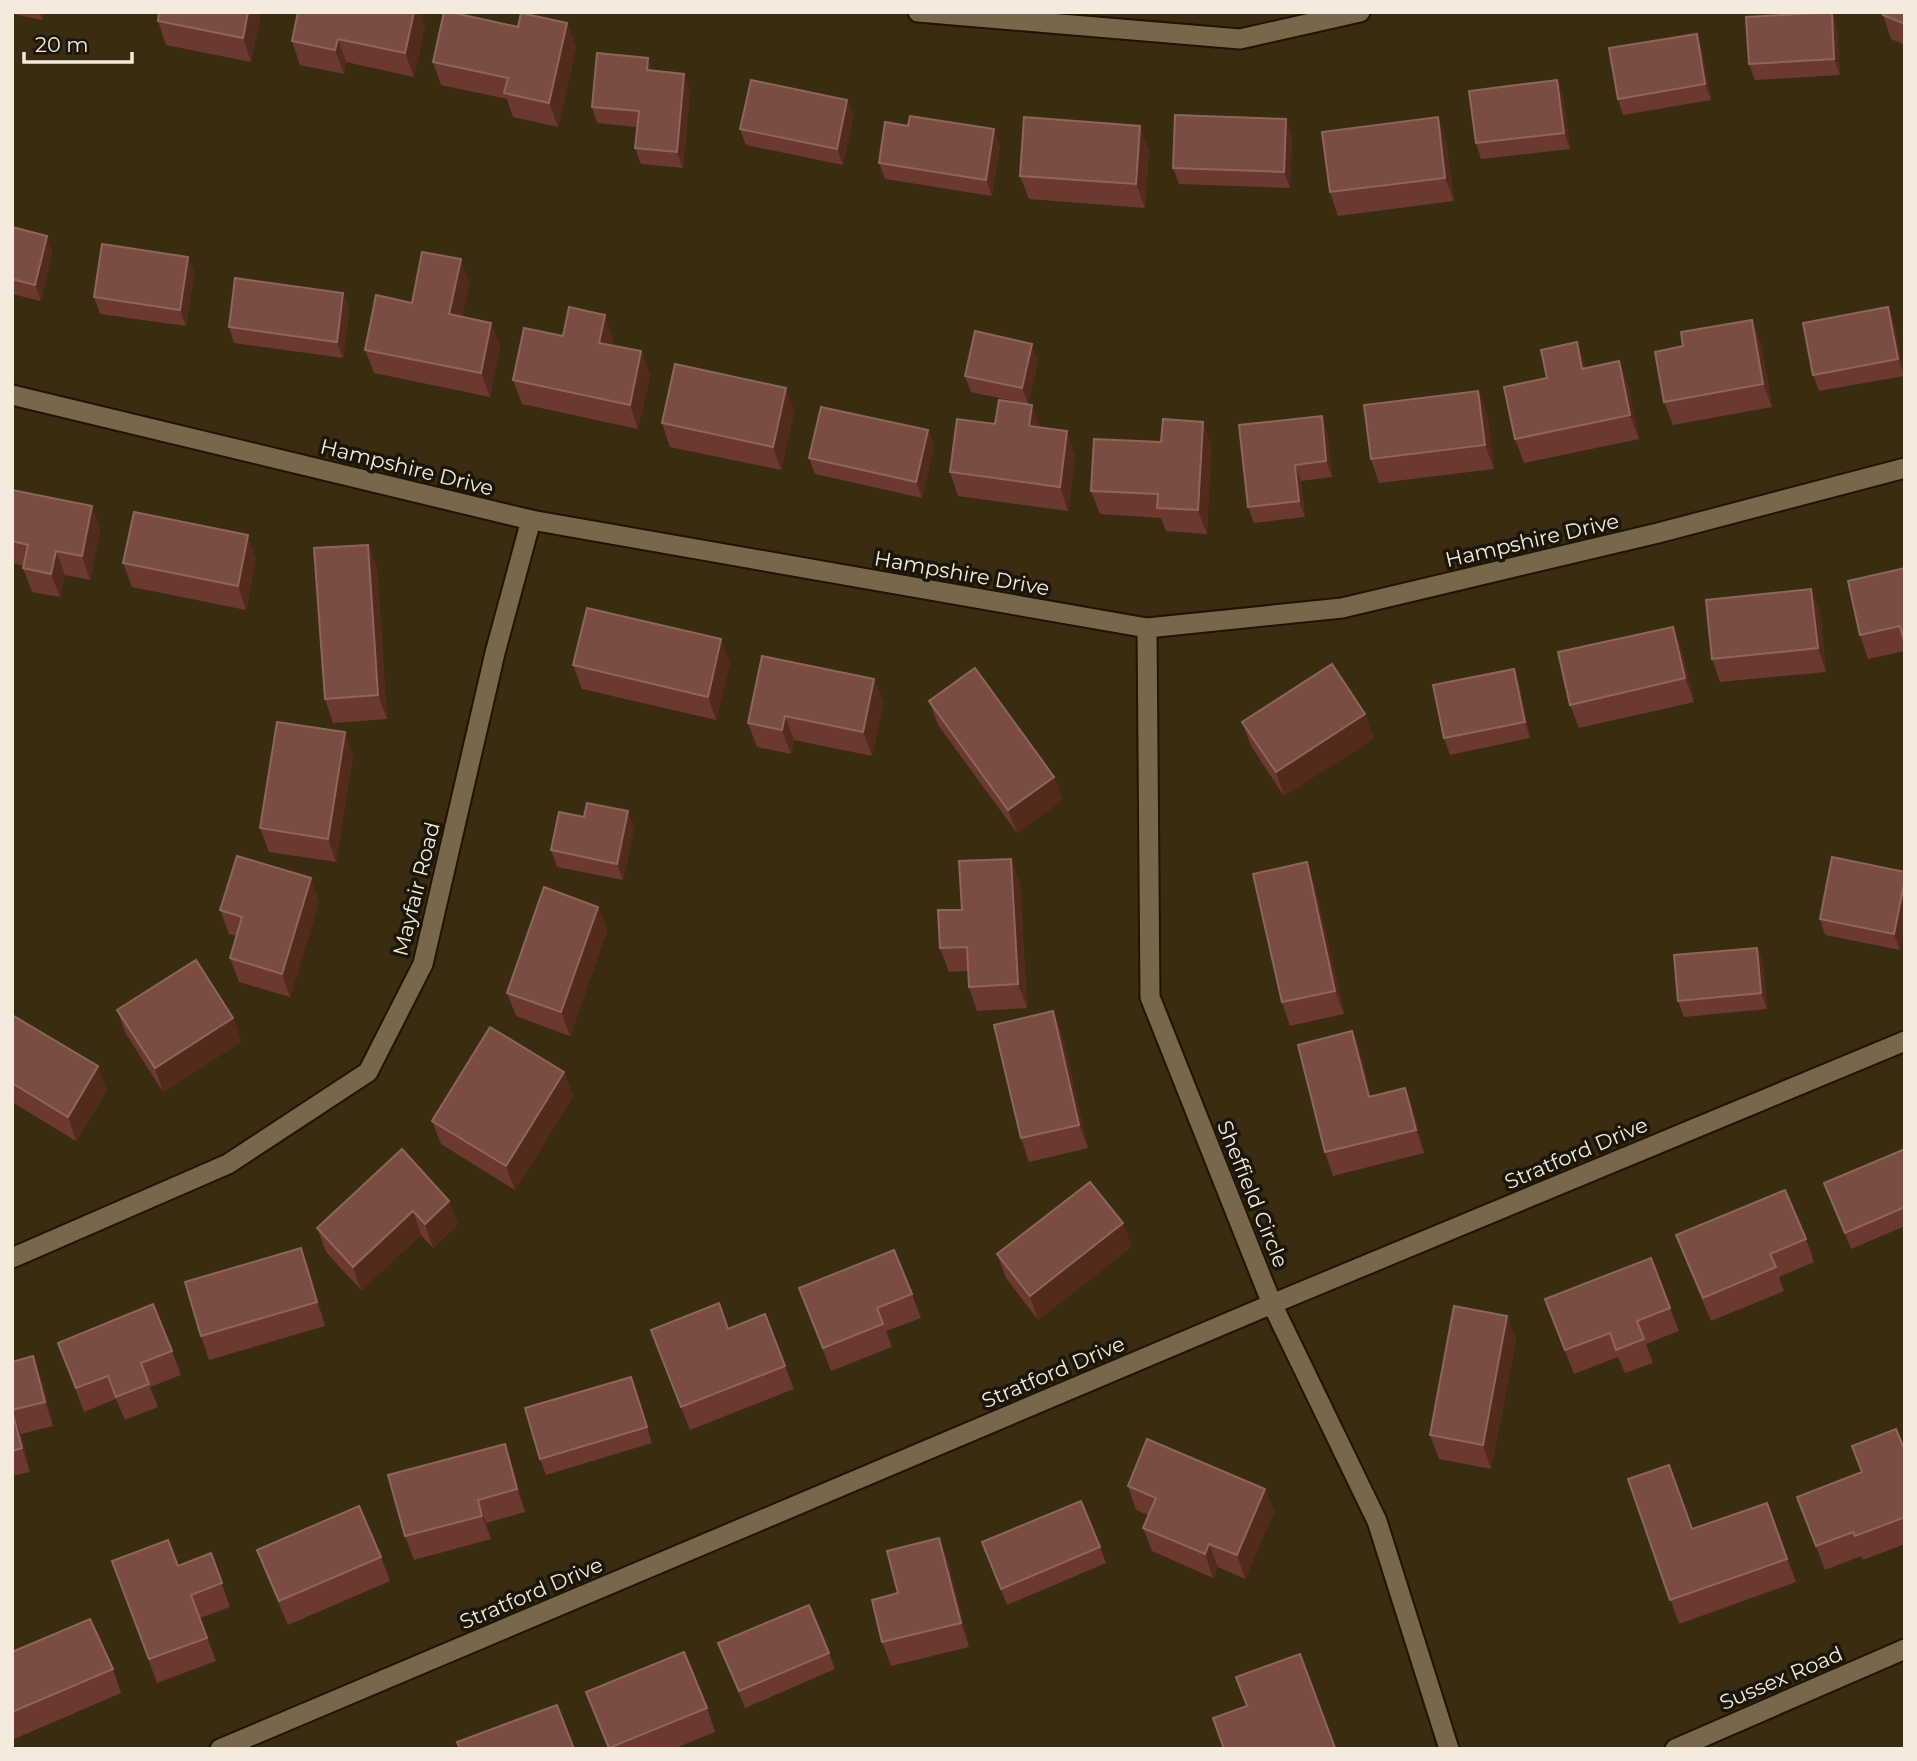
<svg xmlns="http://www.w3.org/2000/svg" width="1917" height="1761" font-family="Montserrat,sans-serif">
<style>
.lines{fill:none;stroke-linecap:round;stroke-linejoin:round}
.minor-casing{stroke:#211400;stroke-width:23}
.tertiary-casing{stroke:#211400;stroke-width:23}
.minor{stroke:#77684c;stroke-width:19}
.tertiary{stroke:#77684c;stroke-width:19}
.wall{fill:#6c3832}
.shaded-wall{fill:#522b1d}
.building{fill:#7b4c44;stroke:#8e655c;stroke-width:2}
.labels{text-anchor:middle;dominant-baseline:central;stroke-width:7;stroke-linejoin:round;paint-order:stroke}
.street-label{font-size:21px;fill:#f4ebdc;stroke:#1c160a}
</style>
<rect width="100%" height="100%" fill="#3a2c11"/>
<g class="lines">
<defs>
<g id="minor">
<path d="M12 395 531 520 1147 628 1342 608 1658 533 1905 468"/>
<path d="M1147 628 1150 997 1272 1304 1377 1521 1449 1749"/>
<path d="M12 1258 228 1164 368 1072 423 964 495 653 531 520"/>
<path d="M220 1749 1272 1304 1905 1041"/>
<path d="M1675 1749 1905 1649"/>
</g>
<path id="tertiary" d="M918 12 1240 39 1360 12"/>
</defs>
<!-- minor casing -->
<use href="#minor" class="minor-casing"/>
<!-- tertiary casing -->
<use href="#tertiary" class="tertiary-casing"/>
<!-- minor -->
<use href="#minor" class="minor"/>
<!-- tertiary -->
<use href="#tertiary" class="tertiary"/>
</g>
<!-- wall -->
<g class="wall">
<path d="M12 12H44L42 20 13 14Z"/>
<path d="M261 12 251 62 166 45 158 21Z"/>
<path d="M1832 12 1837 28 1840 75 1755 80 1749 64Z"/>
<path d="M1905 12V45L1891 39 1883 15Z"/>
<path d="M567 23 576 47 558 127 513 117 507 99 441 85 433 62 518 27Z"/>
<path d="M425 24 414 77 346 62 344 74 300 65 292 41Z"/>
<path d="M1702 50 1711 100 1623 115 1618 99Z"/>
<path d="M652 71 690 90 683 168 641 164 635 148 637 127 597 123 592 107Z"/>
<path d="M1557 80 1563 96 1570 149 1481 159 1476 143Z"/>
<path d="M847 100 853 116 843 165 746 145 740 129Z"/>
<path d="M1292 135 1290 188 1179 184 1173 168Z"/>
<path d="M1446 141 1454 201 1338 216 1330 192Z"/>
<path d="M1000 145 992 196 885 179 879 163Z"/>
<path d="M1149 150 1145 208 1029 199 1020 176Z"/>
<path d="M12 227 52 252 41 301 12 294Z"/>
<path d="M188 257 194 273 186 326 100 314 94 297Z"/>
<path d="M469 283 462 317 491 323 500 347 490 397 374 373 365 350 412 303Z"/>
<path d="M343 293 349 309 343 358 234 343 229 327Z"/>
<path d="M1888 307 1894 323 1904 376 1819 391 1813 375Z"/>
<path d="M563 336 613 339 612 345 641 351 650 375 638 429 522 404 513 380Z"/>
<path d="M1577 342 1586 369 1619 361 1628 385 1639 439 1524 463 1515 439 1547 378Z"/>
<path d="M1761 344 1772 407 1673 425 1664 402 1683 346Z"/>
<path d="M1038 360 1028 404 1032 405 1040 428 1075 455 1068 511 958 496 950 472 995 424 1027 404 971 392 965 376Z"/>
<path d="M1478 391 1487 415 1494 469 1379 483 1371 459Z"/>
<path d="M794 412 781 470 670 447 662 423Z"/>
<path d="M928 430 934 446 922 498 815 474 809 458Z"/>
<path d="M1327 432 1332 477 1301 481 1305 517 1254 523 1248 507Z"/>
<path d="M1211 445 1207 534 1166 531 1161 518 1100 514 1091 491Z"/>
<path d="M12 490 100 529 90 580 65 575 60 597 32 592 23 568 24 566 12 563Z"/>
<path d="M368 545 377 568 387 719 333 723 325 699Z"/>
<path d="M256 559 246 610 132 587 123 563Z"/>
<path d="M1905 568V651L1868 659 1860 635Z"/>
<path d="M1811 589 1820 613 1826 672 1720 682 1712 659Z"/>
<path d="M1673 627 1682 651 1694 702 1579 728 1570 705Z"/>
<path d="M730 663 716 720 582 689 573 665Z"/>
<path d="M874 679 883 703 872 756 794 740 791 754 757 747 748 723Z"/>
<path d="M1519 685 1530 738 1450 755 1444 738Z"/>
<path d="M929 701 1054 777 1062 800 1017 833 938 725Z"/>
<path d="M1242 722 1374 738 1284 796 1251 746Z"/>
<path d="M353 756 336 862 269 852 260 828Z"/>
<path d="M634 828 623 880 557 867 551 850Z"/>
<path d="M1905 872V924L1900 950 1825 935 1820 919Z"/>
<path d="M1020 883 1027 1008 977 1011 969 987 968 971 949 972 940 948 962 910Z"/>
<path d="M1315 886 1344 1014 1290 1026 1282 1002Z"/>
<path d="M319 902 290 997 239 982 230 958 237 936 229 934 220 910Z"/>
<path d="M598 907 607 930 570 1036 516 1016 507 993Z"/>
<path d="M1757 948 1763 964 1767 1009 1684 1017 1678 1001Z"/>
<path d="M117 1010 233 1018 241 1042 163 1092 126 1034Z"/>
<path d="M1053 1011 1062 1035 1088 1148 1029 1162 1021 1138Z"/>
<path d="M12 1015 107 1090 76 1141 12 1102Z"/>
<path d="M1352 1031 1361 1055 1371 1097 1405 1088 1414 1112 1424 1153 1333 1176 1325 1152Z"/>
<path d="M564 1072 573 1096 515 1190 441 1144 432 1121Z"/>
<path d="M402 1149 458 1224 433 1248 421 1235 361 1290 326 1252 317 1228Z"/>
<path d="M1905 1149V1226L1851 1249 1824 1183Z"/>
<path d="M1123 1223 1131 1247 1038 1320 1006 1278 997 1254Z"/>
<path d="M1676 1235 1806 1239 1814 1262 1779 1277 1784 1291 1711 1321 1685 1259Z"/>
<path d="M301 1248 310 1272 325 1326 209 1360 201 1336Z"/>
<path d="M799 1288 912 1294 921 1318 886 1331 892 1347 831 1371Z"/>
<path d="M1545 1299 1670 1308 1679 1331 1646 1344 1653 1363 1625 1373 1618 1357 1574 1374Z"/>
<path d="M651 1330 785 1366 794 1389 690 1430Z"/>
<path d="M1516 1339 1491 1469 1439 1459 1430 1435Z"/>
<path d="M58 1343 172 1351 181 1375 150 1387 158 1407 125 1420 116 1399 84 1412Z"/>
<path d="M12 1362 42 1380 53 1426 21 1434 30 1472 12 1476Z"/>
<path d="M631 1377 652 1443 546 1475 540 1459Z"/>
<path d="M1852 1446 1905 1451V1544L1863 1560 1861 1556 1825 1570 1797 1497 1862 1472Z"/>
<path d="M513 1468 525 1512 486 1523 491 1539 414 1560 405 1536Z"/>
<path d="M1628 1479 1692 1529 1767 1503 1796 1582 1679 1624Z"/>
<path d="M1128 1486 1265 1489 1274 1512 1245 1579 1218 1567 1213 1578 1152 1551 1143 1528 1148 1515 1136 1510Z"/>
<path d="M982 1542 1100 1547 1106 1563 1007 1605Z"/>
<path d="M257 1550 381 1557 390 1581 288 1625 266 1574Z"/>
<path d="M211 1553 230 1607 200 1618 216 1661 157 1683 112 1561 178 1566Z"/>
<path d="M948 1562 969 1647 891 1666 882 1642 898 1593Z"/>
<path d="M718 1643 829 1653 835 1669 745 1708Z"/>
<path d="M12 1652 113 1669 121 1693 12 1740Z"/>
<path d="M586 1692 707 1708 715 1732 673 1749H608Z"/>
</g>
<!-- shaded-wall -->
<g class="shaded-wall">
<path d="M39 12H44L42 20Z"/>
<path d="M248 12H261L251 62 243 38Z"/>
<path d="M414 12H421L425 24 414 77 405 53Z"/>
<path d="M1832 12 1837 28 1840 75 1834 59Z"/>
<path d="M567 23 576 47 558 127 549 103Z"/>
<path d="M1697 34 1702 50 1711 100 1705 84Z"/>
<path d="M338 39 346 62 344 74 335 50Z"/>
<path d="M648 58 654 74 647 70Z"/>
<path d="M684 74 690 90 683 168 677 152Z"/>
<path d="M1557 80 1563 96 1570 149 1564 133Z"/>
<path d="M847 100 853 116 843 165 837 149Z"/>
<path d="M1438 117 1446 141 1454 201 1445 178Z"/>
<path d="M1286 119 1292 135 1290 188 1284 172Z"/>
<path d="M1140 126 1149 150 1145 208 1136 184Z"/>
<path d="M994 129 1000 145 992 196 986 180Z"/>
<path d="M47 236 52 252 41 301 35 285Z"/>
<path d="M188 257 194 273 186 326 180 310Z"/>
<path d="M461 259 469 283 458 338 449 314Z"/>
<path d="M343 293 349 309 343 358 337 342Z"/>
<path d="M1888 307 1894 323 1904 376 1898 359Z"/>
<path d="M605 315 613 339 607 366 599 343Z"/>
<path d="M1752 320 1761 344 1772 407 1763 384Z"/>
<path d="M491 323 500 347 490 397 481 373Z"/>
<path d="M1577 342 1585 366 1591 393 1582 369Z"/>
<path d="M1032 344 1038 360 1028 404 1022 388Z"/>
<path d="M641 351 650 375 638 429 630 405Z"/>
<path d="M1619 361 1628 385 1639 439 1630 415Z"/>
<path d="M786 388 794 412 781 470 773 447Z"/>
<path d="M1478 391 1487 415 1494 469 1485 445Z"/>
<path d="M1032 405 1041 429 1029 426Z"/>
<path d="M1322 416 1327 432 1332 477 1326 461Z"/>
<path d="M1203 422 1211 445 1207 534 1198 510Z"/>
<path d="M928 430 934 446 922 498 916 482Z"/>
<path d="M1067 431 1075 455 1068 511 1060 487Z"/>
<path d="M1295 465 1301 481 1305 517 1299 501Z"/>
<path d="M92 506 100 529 90 580 82 556Z"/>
<path d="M248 535 256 559 246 610 238 586Z"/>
<path d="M368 545 377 568 387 719 378 695Z"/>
<path d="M56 551 65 575 60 597 51 574Z"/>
<path d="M1811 589 1820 613 1826 672 1818 648Z"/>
<path d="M1673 627 1682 651 1694 702 1685 678Z"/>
<path d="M721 639 730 663 716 720 708 697Z"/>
<path d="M1514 669 1519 685 1530 738 1525 722Z"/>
<path d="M874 679 883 703 872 756 863 732Z"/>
<path d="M1365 714 1374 738 1284 796 1276 772Z"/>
<path d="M785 716 794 740 791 754 782 730Z"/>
<path d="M345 732 353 756 336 862 328 839Z"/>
<path d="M1054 777 1062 800 1017 833 1008 810Z"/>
<path d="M628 811 634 828 623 880 617 864Z"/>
<path d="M1011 859 1020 883 1027 1008 1018 984Z"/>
<path d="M1307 862 1315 886 1344 1014 1335 991Z"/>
<path d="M311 878 319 902 290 997 282 974Z"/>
<path d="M1905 879V924L1900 950 1894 934Z"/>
<path d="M598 907 607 930 570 1036 561 1012Z"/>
<path d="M1757 948 1763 964 1767 1009 1761 993Z"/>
<path d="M1053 1011 1062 1035 1088 1148 1079 1125Z"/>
<path d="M233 1018 241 1042 163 1092 155 1068Z"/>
<path d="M1352 1031 1361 1055 1377 1121 1369 1097Z"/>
<path d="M98 1066 107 1090 76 1141 68 1117Z"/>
<path d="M564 1072 573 1096 515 1190 506 1166Z"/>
<path d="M1405 1088 1414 1112 1424 1153 1416 1130Z"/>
<path d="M449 1201 458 1224 433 1248 425 1224Z"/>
<path d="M413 1211 421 1235 361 1290 353 1267Z"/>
<path d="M1123 1223 1131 1247 1038 1320 1030 1296Z"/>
<path d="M301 1248 310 1272 325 1326 317 1302Z"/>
<path d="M1507 1316 1516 1339 1491 1469 1483 1445Z"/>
<path d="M33 1356 42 1380 53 1426 45 1402Z"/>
<path d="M631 1377 637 1393 652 1443 647 1427Z"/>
<path d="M12 1411 21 1434 30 1472 22 1448Z"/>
<path d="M505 1444 513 1468 525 1512 517 1489Z"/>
<path d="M1265 1489 1274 1512 1245 1579 1237 1555Z"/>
<path d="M478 1500 486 1523 491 1539 482 1516Z"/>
<path d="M939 1538 948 1562 969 1647 961 1623Z"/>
<path d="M1209 1544 1218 1567 1213 1578 1205 1554Z"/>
</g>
<!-- building -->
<g class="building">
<path d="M159 12H248L243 38 158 21Z"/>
<path d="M298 12H414L405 53 338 39 335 50 292 41Z"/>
<path d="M444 12H450L518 27 521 13 567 23 549 103 504 93 508 78 433 62Z"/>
<path d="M1832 12 1834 59 1749 64 1746 17Z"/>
<path d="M1884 12H1905V24L1883 15Z"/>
<path d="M1697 34 1705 84 1618 99 1609 48Z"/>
<path d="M597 53 648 58 647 70 684 74 677 152 635 148 639 111 592 107Z"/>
<path d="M751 80 847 100 837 149 740 129Z"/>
<path d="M1557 80 1564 133 1476 143 1469 91Z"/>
<path d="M1175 115 1286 119 1284 172 1173 168Z"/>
<path d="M910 116 994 129 986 180 879 163 885 122 908 126Z"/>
<path d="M1024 117 1140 126 1136 184 1020 176Z"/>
<path d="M1438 117 1445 178 1330 192 1322 132Z"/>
<path d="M12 227 47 236 35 285 12 279Z"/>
<path d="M102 244 188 257 180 310 94 297Z"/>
<path d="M422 252 461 259 449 314 491 323 481 373 365 350 376 295 412 303Z"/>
<path d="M235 278 343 293 337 342 229 327Z"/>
<path d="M569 307 605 315 599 343 641 351 630 405 513 380 524 328 563 336Z"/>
<path d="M1888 307 1898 359 1813 375 1803 323Z"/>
<path d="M1752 320 1763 384 1664 402 1655 352 1683 346 1681 332Z"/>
<path d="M975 331 1032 344 1022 388 965 376Z"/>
<path d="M1577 342 1582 369 1619 361 1630 415 1515 439 1504 387 1547 378 1541 350Z"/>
<path d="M675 364 786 388 773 447 662 423Z"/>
<path d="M1478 391 1485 445 1371 459 1364 405Z"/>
<path d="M999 400 1032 405 1029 426 1067 431 1060 487 950 472 957 419 995 424Z"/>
<path d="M821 407 928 430 916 482 809 458Z"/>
<path d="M1322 416 1326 461 1295 465 1299 501 1248 507 1239 425Z"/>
<path d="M1163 419 1203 422 1198 510 1157 508 1158 494 1091 491 1094 439 1161 442Z"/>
<path d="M12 490 92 506 82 556 56 551 51 574 23 568 28 545 12 541Z"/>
<path d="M134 512 248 535 238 586 123 563Z"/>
<path d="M368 545 378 695 325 699 314 548Z"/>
<path d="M1905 568V645L1900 626 1860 635 1848 581Z"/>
<path d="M1811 589 1818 648 1712 659 1706 600Z"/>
<path d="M587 608 721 639 708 697 573 665Z"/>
<path d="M1673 627 1685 678 1570 705 1558 652Z"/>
<path d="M762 656 874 679 863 732 785 716 782 730 748 723Z"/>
<path d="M1332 664 1365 714 1276 772 1242 722Z"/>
<path d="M975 668 1054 777 1008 810 929 701Z"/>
<path d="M1514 669 1525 722 1444 738 1433 685Z"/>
<path d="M277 722 345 732 328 839 260 828Z"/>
<path d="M587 803 628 811 617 864 551 850 559 812 584 817Z"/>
<path d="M237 856 311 878 282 974 230 958 242 917 220 910Z"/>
<path d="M1832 857 1905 872V879L1894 934 1820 919Z"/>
<path d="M1011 859 1018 984 969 987 967 947 940 948 938 910H962L959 861Z"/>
<path d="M1307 862 1335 991 1282 1002 1253 874Z"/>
<path d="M544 887 598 907 561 1012 507 993Z"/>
<path d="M1757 948 1761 993 1678 1001 1674 955Z"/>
<path d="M196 960 233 1018 155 1068 117 1010Z"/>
<path d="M1053 1011 1079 1125 1021 1138 994 1025Z"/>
<path d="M12 1015 98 1066 68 1117 12 1083Z"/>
<path d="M490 1027 564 1072 506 1166 432 1121Z"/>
<path d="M1352 1031 1369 1097 1405 1088 1416 1130 1325 1152 1298 1045Z"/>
<path d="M402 1149 449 1201 425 1224 413 1211 353 1267 317 1228Z"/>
<path d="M1905 1149V1207L1845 1233 1824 1183Z"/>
<path d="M1090 1182 1123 1223 1030 1296 997 1254Z"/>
<path d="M1785 1190 1806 1239 1770 1254 1776 1267 1703 1298 1676 1235Z"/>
<path d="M301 1248 317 1302 201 1336 185 1282Z"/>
<path d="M894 1250 912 1294 877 1308 883 1324 823 1348 799 1288Z"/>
<path d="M1651 1258 1670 1308 1637 1321 1644 1339 1616 1350 1610 1333 1565 1350 1545 1299Z"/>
<path d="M719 1303 728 1329 765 1314 785 1366 681 1407 651 1330Z"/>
<path d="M153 1304 172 1351 141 1363 149 1384 116 1397 108 1376 76 1388 58 1343Z"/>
<path d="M1454 1306 1507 1316 1483 1445 1430 1435Z"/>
<path d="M33 1356 45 1402 12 1410V1362Z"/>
<path d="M631 1377 647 1427 540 1459 525 1408Z"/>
<path d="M12 1411 22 1448 12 1451Z"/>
<path d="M1896 1429 1905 1451V1517L1855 1536 1853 1532 1816 1546 1797 1497 1862 1472 1852 1446Z"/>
<path d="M1147 1439 1265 1489 1237 1555 1209 1544 1205 1554 1143 1528 1156 1498 1128 1486Z"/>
<path d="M505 1444 517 1489 478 1500 482 1516 405 1536 388 1475Z"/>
<path d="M1669 1465 1692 1529 1767 1503 1787 1559 1670 1600 1628 1479Z"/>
<path d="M1081 1501 1100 1547 1001 1589 982 1542Z"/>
<path d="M359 1506 381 1557 279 1601 257 1550Z"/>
<path d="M939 1538 961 1623 882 1642 872 1600 898 1593 887 1551Z"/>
<path d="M168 1540 178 1566 211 1553 222 1583 191 1595 207 1638 149 1659 112 1561Z"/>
<path d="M809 1605 829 1653 739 1691 718 1643Z"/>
<path d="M90 1619 113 1669 12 1712V1652Z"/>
<path d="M684 1652 707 1708 609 1748 586 1692Z"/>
<path d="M1300 1654 1335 1748 1224 1749 1213 1718 1247 1706 1236 1677Z"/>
<path d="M557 1705 574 1749H460L457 1742Z"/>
</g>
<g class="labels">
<!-- street labels -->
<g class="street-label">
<text transform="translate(407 467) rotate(14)">Hampshire Drive</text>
<text transform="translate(1532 540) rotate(-13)">Hampshire Drive</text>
<text transform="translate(962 573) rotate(10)">Hampshire Drive</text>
<text transform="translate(416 889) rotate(-76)">Mayfair Road</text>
<text transform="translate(1576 1153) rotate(-23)">Stratford Drive</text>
<text transform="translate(1253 1194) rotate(68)">Sheffield Circle</text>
<text transform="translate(1053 1372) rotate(-23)">Stratford Drive</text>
<text transform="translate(531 1593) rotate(-23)">Stratford Drive</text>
<text transform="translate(1781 1678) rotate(-23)">Sussex Road</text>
</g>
</g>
<!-- border -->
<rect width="1917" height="1761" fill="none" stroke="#f4ebdc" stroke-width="28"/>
<!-- scale -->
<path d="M24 52v10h108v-10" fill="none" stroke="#f4ebdc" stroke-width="3.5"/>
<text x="35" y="52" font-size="21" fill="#f4ebdc" stroke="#1c160a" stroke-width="5" paint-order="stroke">20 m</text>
</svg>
